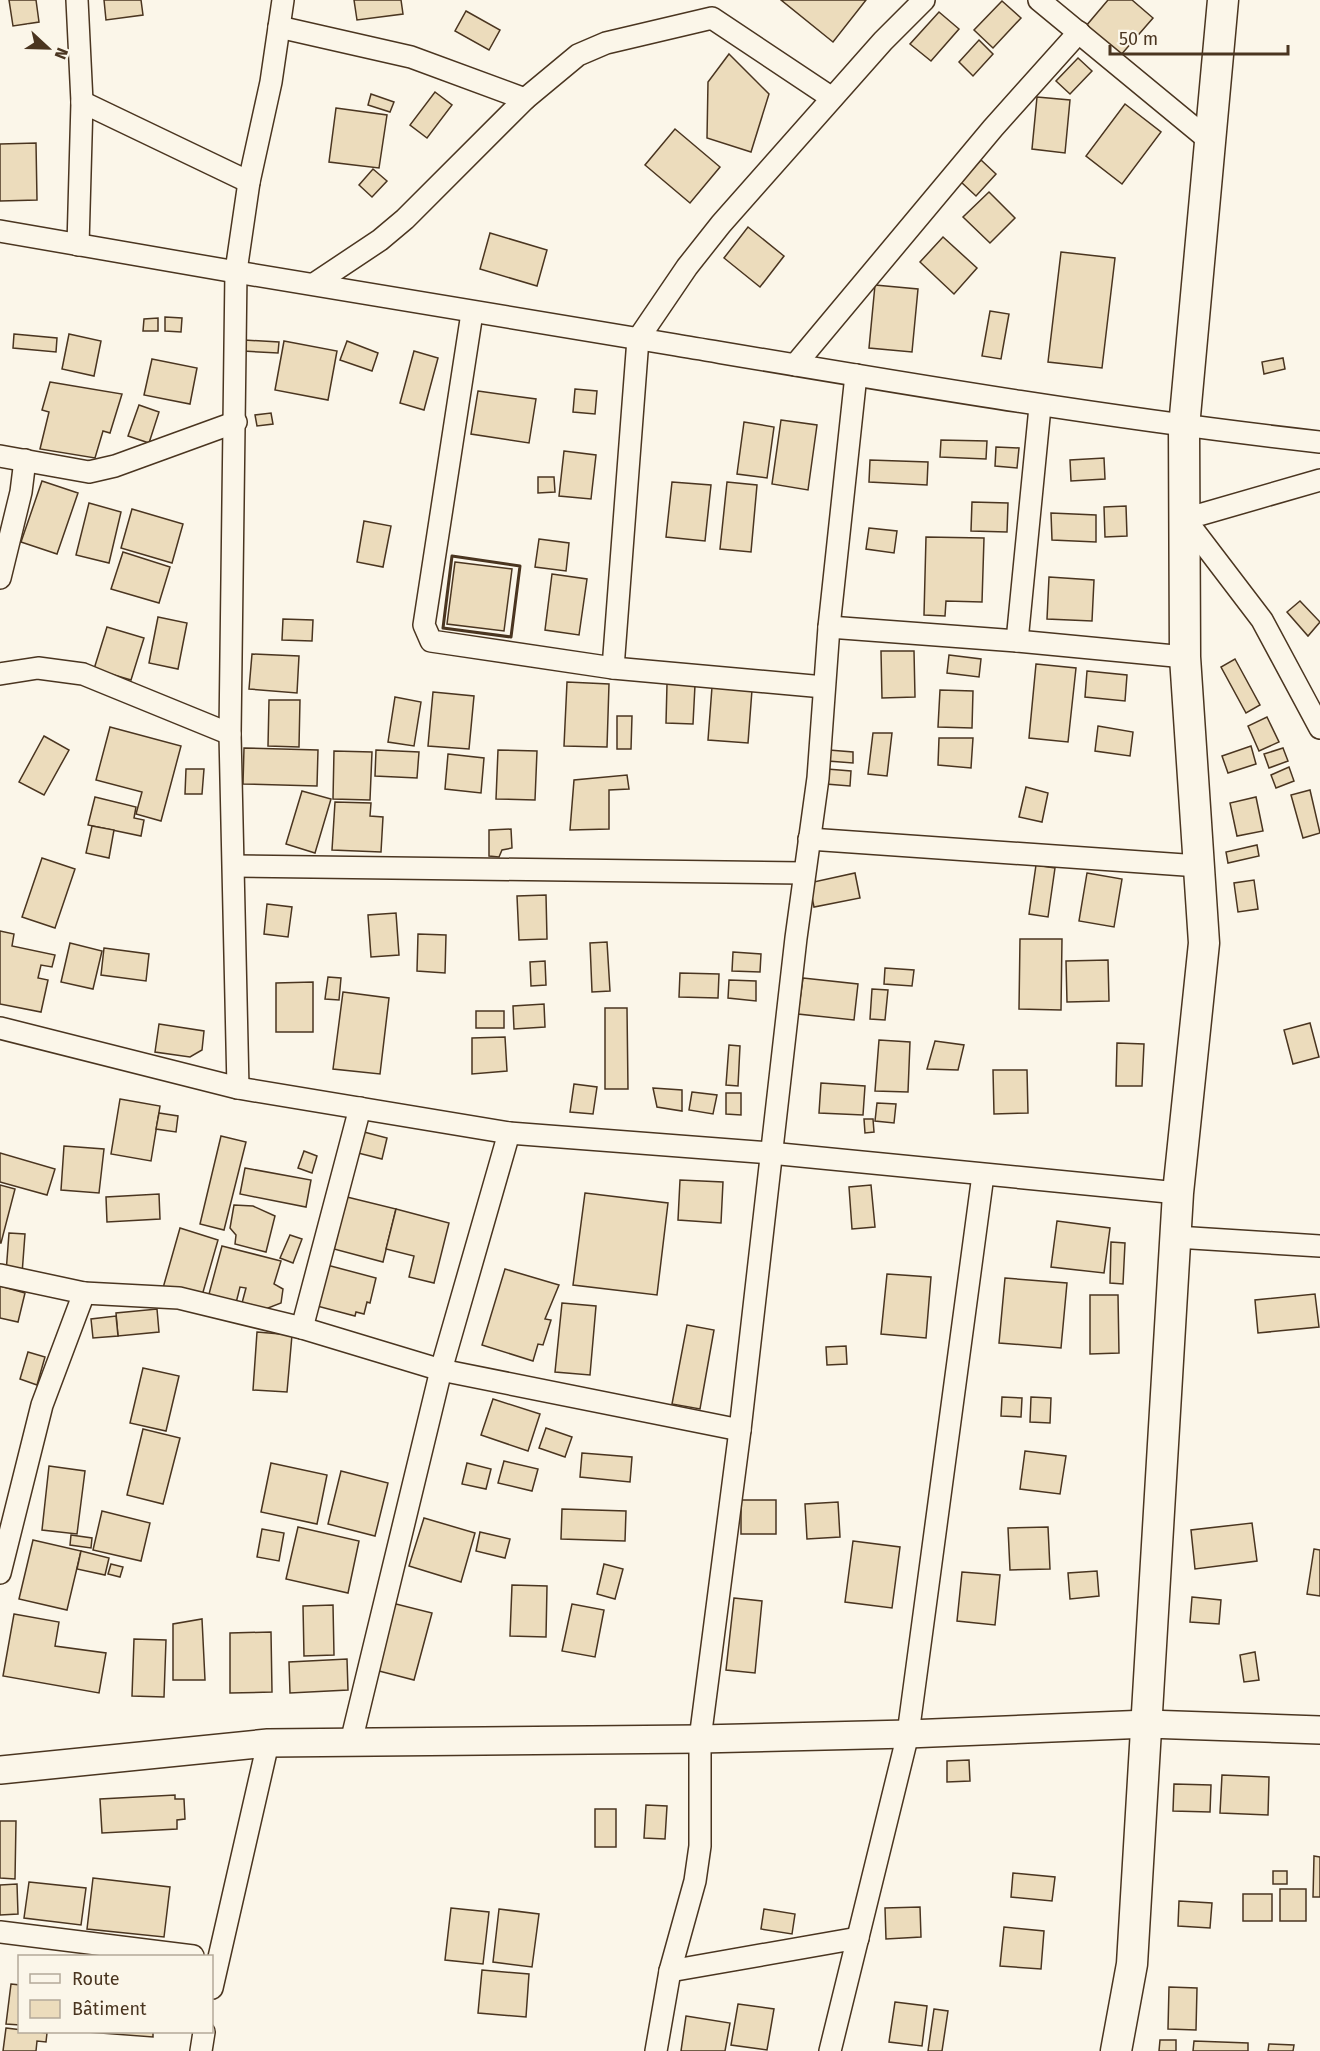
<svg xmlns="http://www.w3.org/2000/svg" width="1320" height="2051" font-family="'Fira Sans',sans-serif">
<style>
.building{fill:#ecdcbc;stroke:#4a3520;stroke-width:1.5}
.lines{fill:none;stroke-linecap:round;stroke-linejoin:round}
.minor-casing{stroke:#4a3520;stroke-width:24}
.tertiary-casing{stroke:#4a3520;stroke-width:30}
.secondary-casing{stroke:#4a3520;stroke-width:33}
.minor{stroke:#fbf6e9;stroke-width:21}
.tertiary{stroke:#fbf6e9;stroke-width:27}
.secondary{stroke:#fbf6e9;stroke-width:30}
.wall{stroke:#4a3520;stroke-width:3}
</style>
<rect width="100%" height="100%" fill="#fbf6e9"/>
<!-- building -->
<g class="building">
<path d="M9 0H36L39 22 13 26Z"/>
<path d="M104 0H141L143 15 106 20Z"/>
<path d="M354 0H401L403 14 357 20Z"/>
<path d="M781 0H866L833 42Z"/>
<path d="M1108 0H1132L1153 18 1120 56 1086 26Z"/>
<path d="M1002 1 1021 18 993 48 974 30Z"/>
<path d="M466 11 500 30 489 50 455 31Z"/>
<path d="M939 12 959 29 931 61 910 44Z"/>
<path d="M979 40 993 54 973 76 959 62Z"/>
<path d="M729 54 769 94 751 152 707 138 708 82Z"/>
<path d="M1078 58 1092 71 1070 94 1056 81Z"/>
<path d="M435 92 452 105 427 138 410 125Z"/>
<path d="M371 94 394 102 390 112 368 105Z"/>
<path d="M1037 97 1070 100 1065 153 1032 149Z"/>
<path d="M1125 104 1161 132 1122 184 1086 156Z"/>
<path d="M336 108 387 115 379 168 329 162Z"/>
<path d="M675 129 720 167 690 203 645 165Z"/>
<path d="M36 143 37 200 0 201V144Z"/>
<path d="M981 160 996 174 976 196 961 182Z"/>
<path d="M373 169 387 181 372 197 359 185Z"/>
<path d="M989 192 1015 218 990 243 963 217Z"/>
<path d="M748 227 784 256 760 287 724 258Z"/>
<path d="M490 233 547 250 537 286 480 269Z"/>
<path d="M943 237 977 268 954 294 920 262Z"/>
<path d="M1061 252 1115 258 1102 368 1048 362Z"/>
<path d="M875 285 918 289 912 352 869 348Z"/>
<path d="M990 311 1009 314 1001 359 982 356Z"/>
<path d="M165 317 182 318 181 332 165 331Z"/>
<path d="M158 318V331H143L144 319Z"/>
<path d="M14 334 57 338 56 352 13 348Z"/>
<path d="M69 334 101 341 94 376 62 369Z"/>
<path d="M244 340 279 342 278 353 243 351Z"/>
<path d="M284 341 337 351 328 400 275 390Z"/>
<path d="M347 341 378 353 372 371 340 360Z"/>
<path d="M414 351 438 358 424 410 400 403Z"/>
<path d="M1283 358 1285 369 1264 374 1262 362Z"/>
<path d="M152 359 197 368 190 404 144 395Z"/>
<path d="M50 382 122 394 110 433 103 431 95 458 40 449 49 412 42 410Z"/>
<path d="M575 389 597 391 595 414 573 412Z"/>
<path d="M478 391 536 399 529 443 471 434Z"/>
<path d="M139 405 159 412 149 443 128 436Z"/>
<path d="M271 413 273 424 257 426 255 415Z"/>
<path d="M781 420 817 425 808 490 772 484Z"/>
<path d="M744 422 774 427 767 478 737 474Z"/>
<path d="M941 440 987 441 986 459 940 457Z"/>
<path d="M996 447 1019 448 1017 468 995 466Z"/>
<path d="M564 451 596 455 591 499 559 496Z"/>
<path d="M1104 458 1105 479 1071 481 1070 460Z"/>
<path d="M870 460 928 462 927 485 869 482Z"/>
<path d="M538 477H554L555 492 538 493Z"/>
<path d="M42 481 78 493 57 554 21 542Z"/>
<path d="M672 482 711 485 705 541 666 537Z"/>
<path d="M727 482 757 485 751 552 720 549Z"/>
<path d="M972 502 1008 503 1007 532 971 531Z"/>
<path d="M89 503 121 512 109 563 76 555Z"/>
<path d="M1126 506 1127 536 1105 537 1104 507Z"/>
<path d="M132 509 183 524 172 563 121 548Z"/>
<path d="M1051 513 1096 515V542L1052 540Z"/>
<path d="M364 521 391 526 383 567 357 562Z"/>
<path d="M869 528 897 531 894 553 866 549Z"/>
<path d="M926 537 984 538 982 602 946 601 945 616 924 615Z"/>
<path d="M539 539 569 543 566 571 535 567Z"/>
<path d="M123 552 170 567 159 603 111 589Z"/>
<path d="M455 562 512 569 504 631 447 624Z"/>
<path d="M552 574 587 579 579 635 545 630Z"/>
<path d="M1049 577 1094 580 1092 621 1047 619Z"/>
<path d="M1300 601 1320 622 1308 636 1287 612Z"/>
<path d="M158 617 187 623 178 669 149 663Z"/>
<path d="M283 619 313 620 312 641 282 640Z"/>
<path d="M107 627 144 638 131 680 94 669Z"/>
<path d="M881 651H914L915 697 882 698Z"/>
<path d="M252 654 299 656 297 693 249 689Z"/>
<path d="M949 655 981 659 979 677 947 673Z"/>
<path d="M1235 659 1260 705 1246 713 1221 667Z"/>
<path d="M1036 664 1076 668 1068 742 1029 738Z"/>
<path d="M1087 671 1127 675 1125 701 1085 697Z"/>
<path d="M567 682 609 684 607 747 564 746Z"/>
<path d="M667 684 695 685 693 724 666 723Z"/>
<path d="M712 687 752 690 748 743 708 740Z"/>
<path d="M940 690 973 691 972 728 938 727Z"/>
<path d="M433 692 474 696 469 749 428 746Z"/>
<path d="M395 697 421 702 414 746 388 742Z"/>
<path d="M269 700H300L299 747 268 746Z"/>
<path d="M617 716H632L631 749H617Z"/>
<path d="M1267 717 1279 742 1259 751 1248 726Z"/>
<path d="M1098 726 1133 732 1130 756 1095 751Z"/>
<path d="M110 727 181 746 161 821 136 814 142 792 96 780Z"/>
<path d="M873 733H892L887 776 868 774Z"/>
<path d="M44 736 69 750 44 795 19 782Z"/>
<path d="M939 738H973L971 768 938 765Z"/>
<path d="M1251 746 1256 764 1228 773 1222 756Z"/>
<path d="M244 748 318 750 317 786 243 784Z"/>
<path d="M1283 748 1288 761 1269 768 1264 754Z"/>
<path d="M376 750 419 752 417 778 375 776Z"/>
<path d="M498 750 537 751 535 800 496 799Z"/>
<path d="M829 750 853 752V763L828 761Z"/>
<path d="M334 751 372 752 370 800 333 799Z"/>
<path d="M448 754 484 758 481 793 445 789Z"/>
<path d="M1289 767 1294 781 1276 788 1271 775Z"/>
<path d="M186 769H204L202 794H185Z"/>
<path d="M827 769 851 771 850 786 826 784Z"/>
<path d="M627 775 629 789 609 790V829L570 830 574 780Z"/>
<path d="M1026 787 1048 793 1042 822 1019 817Z"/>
<path d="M1310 790 1320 833 1303 838 1291 795Z"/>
<path d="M302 791 331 799 315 853 286 844Z"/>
<path d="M95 797 136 807 134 818 144 820 141 836 88 825Z"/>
<path d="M1256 797 1263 831 1237 836 1230 803Z"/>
<path d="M335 802 371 803 370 816 383 817 381 852 332 850Z"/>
<path d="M92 826 114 830 109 858 86 853Z"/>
<path d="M511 829 512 848 502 850 499 857 489 856V830Z"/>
<path d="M1257 845 1259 856 1228 863 1226 852Z"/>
<path d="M42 858 75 869 55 928 22 917Z"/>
<path d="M1036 865 1055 868 1048 917 1029 914Z"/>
<path d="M855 873 860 898 814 907 809 883Z"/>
<path d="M1087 873 1122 879 1114 927 1079 921Z"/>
<path d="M1254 880 1258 909 1238 912 1234 883Z"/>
<path d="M546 895 547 939 519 940 517 896Z"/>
<path d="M267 904 292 907 288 937 264 934Z"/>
<path d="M396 913 399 955 371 957 368 915Z"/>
<path d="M0 931 14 934 12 946 55 955 52 967 41 965 38 978 48 980 41 1012 0 1004Z"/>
<path d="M418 934 446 935 445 973 417 971Z"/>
<path d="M1020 939H1062L1061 1010 1019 1009Z"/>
<path d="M607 942 610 991 592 992 590 943Z"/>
<path d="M70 943 102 951 93 989 61 982Z"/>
<path d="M104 948 149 954 146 981 101 975Z"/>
<path d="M733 952 761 954 760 972 732 971Z"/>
<path d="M1108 960 1109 1001 1067 1002 1066 961Z"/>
<path d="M545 961 546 985 531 986 530 962Z"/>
<path d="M885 968 914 970 912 986 884 984Z"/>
<path d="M680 973 719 974 718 998 679 997Z"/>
<path d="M328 977 341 978 339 1000 325 999Z"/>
<path d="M803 978 858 984 854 1020 798 1014Z"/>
<path d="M729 980 756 981V1001L728 998Z"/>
<path d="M313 982V1032H276V983Z"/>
<path d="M872 989 888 990 885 1020 870 1019Z"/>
<path d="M343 992 389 998 380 1074 333 1069Z"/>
<path d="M544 1004 545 1027 514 1029 513 1006Z"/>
<path d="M605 1008H627L628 1089H605Z"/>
<rect x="476" y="1011" width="28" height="17"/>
<path d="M1310 1023 1319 1057 1293 1064 1284 1030Z"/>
<path d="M159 1024 204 1031 202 1050 190 1057 155 1052Z"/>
<path d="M505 1037 507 1071 472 1074V1038Z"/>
<path d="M879 1040 910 1042 908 1092 875 1091Z"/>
<path d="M935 1041 964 1045 958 1070 927 1069Z"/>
<path d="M1117 1043 1144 1044 1142 1086H1116Z"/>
<path d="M729 1045 740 1046 738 1086 726 1085Z"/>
<path d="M993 1070H1027L1028 1113 994 1114Z"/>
<path d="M821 1083 865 1086 863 1115 819 1113Z"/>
<path d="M574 1084 597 1087 593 1114 570 1112Z"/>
<path d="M653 1088 682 1090V1111L657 1107Z"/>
<path d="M692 1092 717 1095 713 1114 689 1110Z"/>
<path d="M726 1093H741V1115L726 1114Z"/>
<path d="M120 1099 160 1106 151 1161 111 1154Z"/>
<path d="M877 1103 896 1104 894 1123 875 1121Z"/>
<path d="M159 1113 178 1116 176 1132 156 1129Z"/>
<path d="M864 1119H873L874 1132 865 1133Z"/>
<path d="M364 1132 387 1138 382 1159 358 1153Z"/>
<path d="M221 1136 246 1142 224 1230 200 1224Z"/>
<path d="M64 1146 104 1149 99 1193 61 1190Z"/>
<path d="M304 1151 317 1156 312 1173 298 1168Z"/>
<path d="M0 1153 55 1169 47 1195 0 1182Z"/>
<path d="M245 1168 311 1180 306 1207 240 1194Z"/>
<path d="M680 1180 723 1182 721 1223 678 1220Z"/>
<path d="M0 1185 15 1189 1 1243H0Z"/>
<path d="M871 1185 875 1227 852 1229 849 1187Z"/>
<path d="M585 1193 668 1203 657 1295 573 1285Z"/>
<path d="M159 1194 160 1219 107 1222 106 1197Z"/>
<path d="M347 1197 396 1209 383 1262 334 1249Z"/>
<path d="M234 1205 253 1206 275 1216 266 1252 235 1244 236 1235 230 1228Z"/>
<path d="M396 1209 449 1223 434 1283 409 1277 414 1256 386 1249Z"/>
<path d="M1057 1221 1110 1228 1104 1273 1051 1267Z"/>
<path d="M180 1228 218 1240 201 1299 163 1288Z"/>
<path d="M9 1233 25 1234 22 1274 6 1273Z"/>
<path d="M290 1235 302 1239 293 1263 280 1258Z"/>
<path d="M1111 1242 1125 1243 1123 1284 1110 1283Z"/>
<path d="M222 1246 281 1261 274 1284 283 1289 281 1303 263 1310 242 1303 246 1288 240 1287 236 1303 209 1294Z"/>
<path d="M327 1265 376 1278 370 1303 367 1302 364 1314 356 1312 355 1316 317 1306Z"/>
<path d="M505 1269 559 1285 545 1319 551 1320 543 1345 538 1344 533 1361 482 1345Z"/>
<path d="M887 1274 931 1277 926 1338 881 1334Z"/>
<path d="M1005 1278 1067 1283 1061 1348 999 1343Z"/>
<path d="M0 1286 25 1293 18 1322 0 1318Z"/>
<path d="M1315 1294 1319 1327 1258 1333 1255 1300Z"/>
<path d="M1090 1295H1118L1119 1353 1090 1354Z"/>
<path d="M562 1303 596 1306 590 1375 555 1372Z"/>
<path d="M157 1309 159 1332 118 1336 116 1313Z"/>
<path d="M116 1316 118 1336 93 1338 91 1319Z"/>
<path d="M687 1325 714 1330 700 1409 672 1404Z"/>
<path d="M257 1332 292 1335 287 1392 253 1390Z"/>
<path d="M846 1346 847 1364 827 1365 826 1347Z"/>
<path d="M28 1352 45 1357 37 1385 20 1379Z"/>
<path d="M143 1368 179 1376 166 1431 130 1423Z"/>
<path d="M1002 1397 1022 1398 1021 1417 1001 1416Z"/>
<path d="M1031 1397 1051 1398 1050 1423 1030 1422Z"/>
<path d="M493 1399 540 1414 528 1451 481 1435Z"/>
<path d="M546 1428 572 1437 565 1457 539 1448Z"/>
<path d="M143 1429 180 1438 163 1504 127 1495Z"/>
<path d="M1025 1451 1066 1456 1060 1494 1020 1489Z"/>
<path d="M582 1453 632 1457 630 1482 580 1477Z"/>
<path d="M504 1461 538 1469 532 1491 498 1483Z"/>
<path d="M271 1463 327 1475 317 1524 261 1512Z"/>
<path d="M467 1463 491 1469 486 1489 462 1484Z"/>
<path d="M49 1466 85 1471 77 1534 42 1530Z"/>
<path d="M341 1471 388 1483 375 1536 328 1524Z"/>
<rect x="741" y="1500" width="35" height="34"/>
<path d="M838 1502 840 1537 807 1539 805 1504Z"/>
<path d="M562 1509 626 1511 625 1541 561 1539Z"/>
<path d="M102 1511 150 1523 141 1561 93 1550Z"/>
<path d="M424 1518 475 1533 461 1582 409 1566Z"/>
<path d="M1252 1523 1257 1561 1195 1569 1191 1530Z"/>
<path d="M298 1527 359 1541 348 1593 286 1579Z"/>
<path d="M1048 1527 1050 1569 1010 1570 1008 1528Z"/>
<path d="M262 1529 284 1533 279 1561 257 1557Z"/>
<path d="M480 1532 510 1539 505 1558 476 1551Z"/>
<path d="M71 1535 92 1538 91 1548 70 1545Z"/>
<path d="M33 1540 81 1551 67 1610 19 1599Z"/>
<path d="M853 1541 900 1547 892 1608 845 1602Z"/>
<path d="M1314 1549 1320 1550V1596L1307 1594Z"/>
<path d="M81 1551 109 1558 105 1575 77 1569Z"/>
<path d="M111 1564 123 1567 120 1577 108 1574Z"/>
<path d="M604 1564 623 1569 615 1599 597 1594Z"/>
<path d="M1097 1571 1099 1596 1070 1599 1068 1573Z"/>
<path d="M962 1572 1000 1575 995 1625 957 1621Z"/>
<path d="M512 1585 547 1586 546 1637 510 1636Z"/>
<path d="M1192 1597 1221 1600 1219 1624 1190 1622Z"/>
<path d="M734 1598 762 1601 755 1673 726 1670Z"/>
<path d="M392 1603 432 1613 414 1680 375 1670Z"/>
<path d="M572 1604 604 1610 595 1657 562 1651Z"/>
<path d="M333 1605 334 1655 304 1656 303 1606Z"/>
<path d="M14 1614 59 1622 55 1646 106 1653 99 1693 3 1676Z"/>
<path d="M202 1619 205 1680H173V1624Z"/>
<path d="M271 1632 272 1692 230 1693V1633Z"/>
<path d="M134 1639 166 1640 164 1697 132 1696Z"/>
<path d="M1255 1652 1259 1680 1244 1682 1240 1655Z"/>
<path d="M347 1659 348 1690 290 1693 289 1662Z"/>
<path d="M969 1760 970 1781 947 1782V1761Z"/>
<path d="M1222 1775 1269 1777 1268 1815 1220 1813Z"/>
<path d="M1174 1784 1211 1785 1210 1812 1173 1811Z"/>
<path d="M175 1795V1799H184L185 1819 177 1820V1829L102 1833 100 1799Z"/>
<path d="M646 1805 667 1806 665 1839 644 1838Z"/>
<rect x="595" y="1809" width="21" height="38"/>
<path d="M0 1821H16L15 1879 0 1878Z"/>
<path d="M1314 1856 1320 1857V1897H1313Z"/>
<rect x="1273" y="1871" width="14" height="13"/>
<path d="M1013 1873 1055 1877 1052 1901 1011 1897Z"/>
<path d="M93 1878 170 1887 164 1937 87 1929Z"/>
<path d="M29 1882 86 1888 81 1925 24 1918Z"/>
<path d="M17 1884 18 1914 0 1915V1885Z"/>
<rect x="1280" y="1889" width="26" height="32"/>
<rect x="1243" y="1894" width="29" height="27"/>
<path d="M1179 1901 1212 1903 1210 1928 1178 1926Z"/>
<path d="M920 1907 921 1937 886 1939 885 1908Z"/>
<path d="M451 1908 489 1912 483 1964 445 1960Z"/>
<path d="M499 1909 539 1914 532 1967 493 1962Z"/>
<path d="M764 1909 795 1914 792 1934 761 1929Z"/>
<path d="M1004 1927 1044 1931 1041 1969 1000 1966Z"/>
<path d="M482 1970 529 1974 526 2017 478 2013Z"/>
<path d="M11 1984 20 1985V2025L6 2024Z"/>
<path d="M1169 1987 1197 1988 1196 2030 1168 2029Z"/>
<path d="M895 2002 927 2006 922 2046 889 2042Z"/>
<path d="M738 2004 774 2009 767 2050 731 2045Z"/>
<path d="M934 2009 948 2011 942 2051H928Z"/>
<path d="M686 2016 730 2023 725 2051H681Z"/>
<path d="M6 2028 47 2033 46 2042 37 2041 36 2051H3Z"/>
<path d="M87 2032H153V2037Z"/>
<path d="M1160 2040H1176V2051H1159Z"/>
<path d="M1194 2041 1248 2043V2051H1193Z"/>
<path d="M1269 2044 1294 2045 1293 2051H1268Z"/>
</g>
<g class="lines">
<defs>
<g id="minor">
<path d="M77 0 82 102 78 245"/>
<path d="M1039 0 1210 141"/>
<path d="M279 27 411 57 525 99"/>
<path d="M82 102 249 182"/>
<path d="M0 231C225 271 450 308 676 345 890 381 1104 418 1320 442"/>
<path d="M314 284 380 240 405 219 525 99 578 55 606 43 712 18 832 98"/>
<path d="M472 313 424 625 431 641 613 668 824 687"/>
<path d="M795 365 993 128 1079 32"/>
<path d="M0 456 89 472 115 466 236 422"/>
<path d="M1320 480 1185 519 1262 620 1320 728"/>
<path d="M0 578 21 492 25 460"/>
<path d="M829 627 1017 641 1185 657"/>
<path d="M1017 641 1040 407"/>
<path d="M613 668 638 339 687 267 721 224 883 41 924 0"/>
<path d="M0 674 38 668 83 674 230 734"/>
<path d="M809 839 1199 866"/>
<path d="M234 866 803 873"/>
<path d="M0 1028 238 1088 509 1133 770 1153 1178 1193"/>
<path d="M238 1088 230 734 236 271 249 182 271 82 283 0"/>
<path d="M1176 1237 1320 1246"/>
<path d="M0 1275 84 1293 42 1405 0 1573"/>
<path d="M84 1293 179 1298 302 1328 441 1370 740 1430"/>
<path d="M302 1328 360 1108"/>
<path d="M351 1742 441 1370 509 1133"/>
<path d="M0 1932 193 1956"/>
<path d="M670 1971 858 1938"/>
<path d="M212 1988 268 1743"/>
<path d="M201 2051 204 2032"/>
<path d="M656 2051 670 1971 695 1881 700 1846V1739L740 1430 796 938 818 778 829 627 856 375"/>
<path d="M830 2051 908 1734 983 1175"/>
</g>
<path id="tertiary" d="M0 1770 268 1743 700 1739 908 1734 1147 1724 1320 1730"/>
<path id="secondary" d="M1116 2051 1132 1964 1178 1193 1204 943 1185 657 1184 427 1223 0"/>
</defs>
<!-- minor casing -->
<use href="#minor" class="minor-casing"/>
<!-- tertiary casing -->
<use href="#tertiary" class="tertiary-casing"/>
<!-- secondary casing -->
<use href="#secondary" class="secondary-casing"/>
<!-- minor -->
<use href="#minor" class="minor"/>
<!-- tertiary -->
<use href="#tertiary" class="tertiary"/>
<!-- secondary -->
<use href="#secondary" class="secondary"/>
<!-- wall -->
<path class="wall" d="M452 556 520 566 511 637 443 628Z"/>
</g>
<!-- legend -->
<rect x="18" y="1955" width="195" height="78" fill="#fbf6e9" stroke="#b4a999" stroke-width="1.5"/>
<rect x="30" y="1974" width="30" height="9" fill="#fbf6e9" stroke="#b4a999" stroke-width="1.5"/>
<text x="72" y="1985" font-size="18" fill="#4a3520">Route</text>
<rect x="30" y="2000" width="30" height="18" fill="#ecdcbc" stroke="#b4a999" stroke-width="1.5"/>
<text x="72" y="2015" font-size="18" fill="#4a3520">Bâtiment</text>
<!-- north arrow -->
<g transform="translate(48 48) rotate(112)" stroke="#fbf6e9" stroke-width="4.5" paint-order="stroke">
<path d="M0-4.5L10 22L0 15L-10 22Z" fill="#4a3520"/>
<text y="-9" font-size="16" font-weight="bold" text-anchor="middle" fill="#4a3520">N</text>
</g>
<!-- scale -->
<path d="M1110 45v9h178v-9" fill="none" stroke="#4a3520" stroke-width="3"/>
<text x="1119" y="45" font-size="18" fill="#4a3520" stroke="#fbf6e9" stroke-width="4.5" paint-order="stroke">50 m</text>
</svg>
